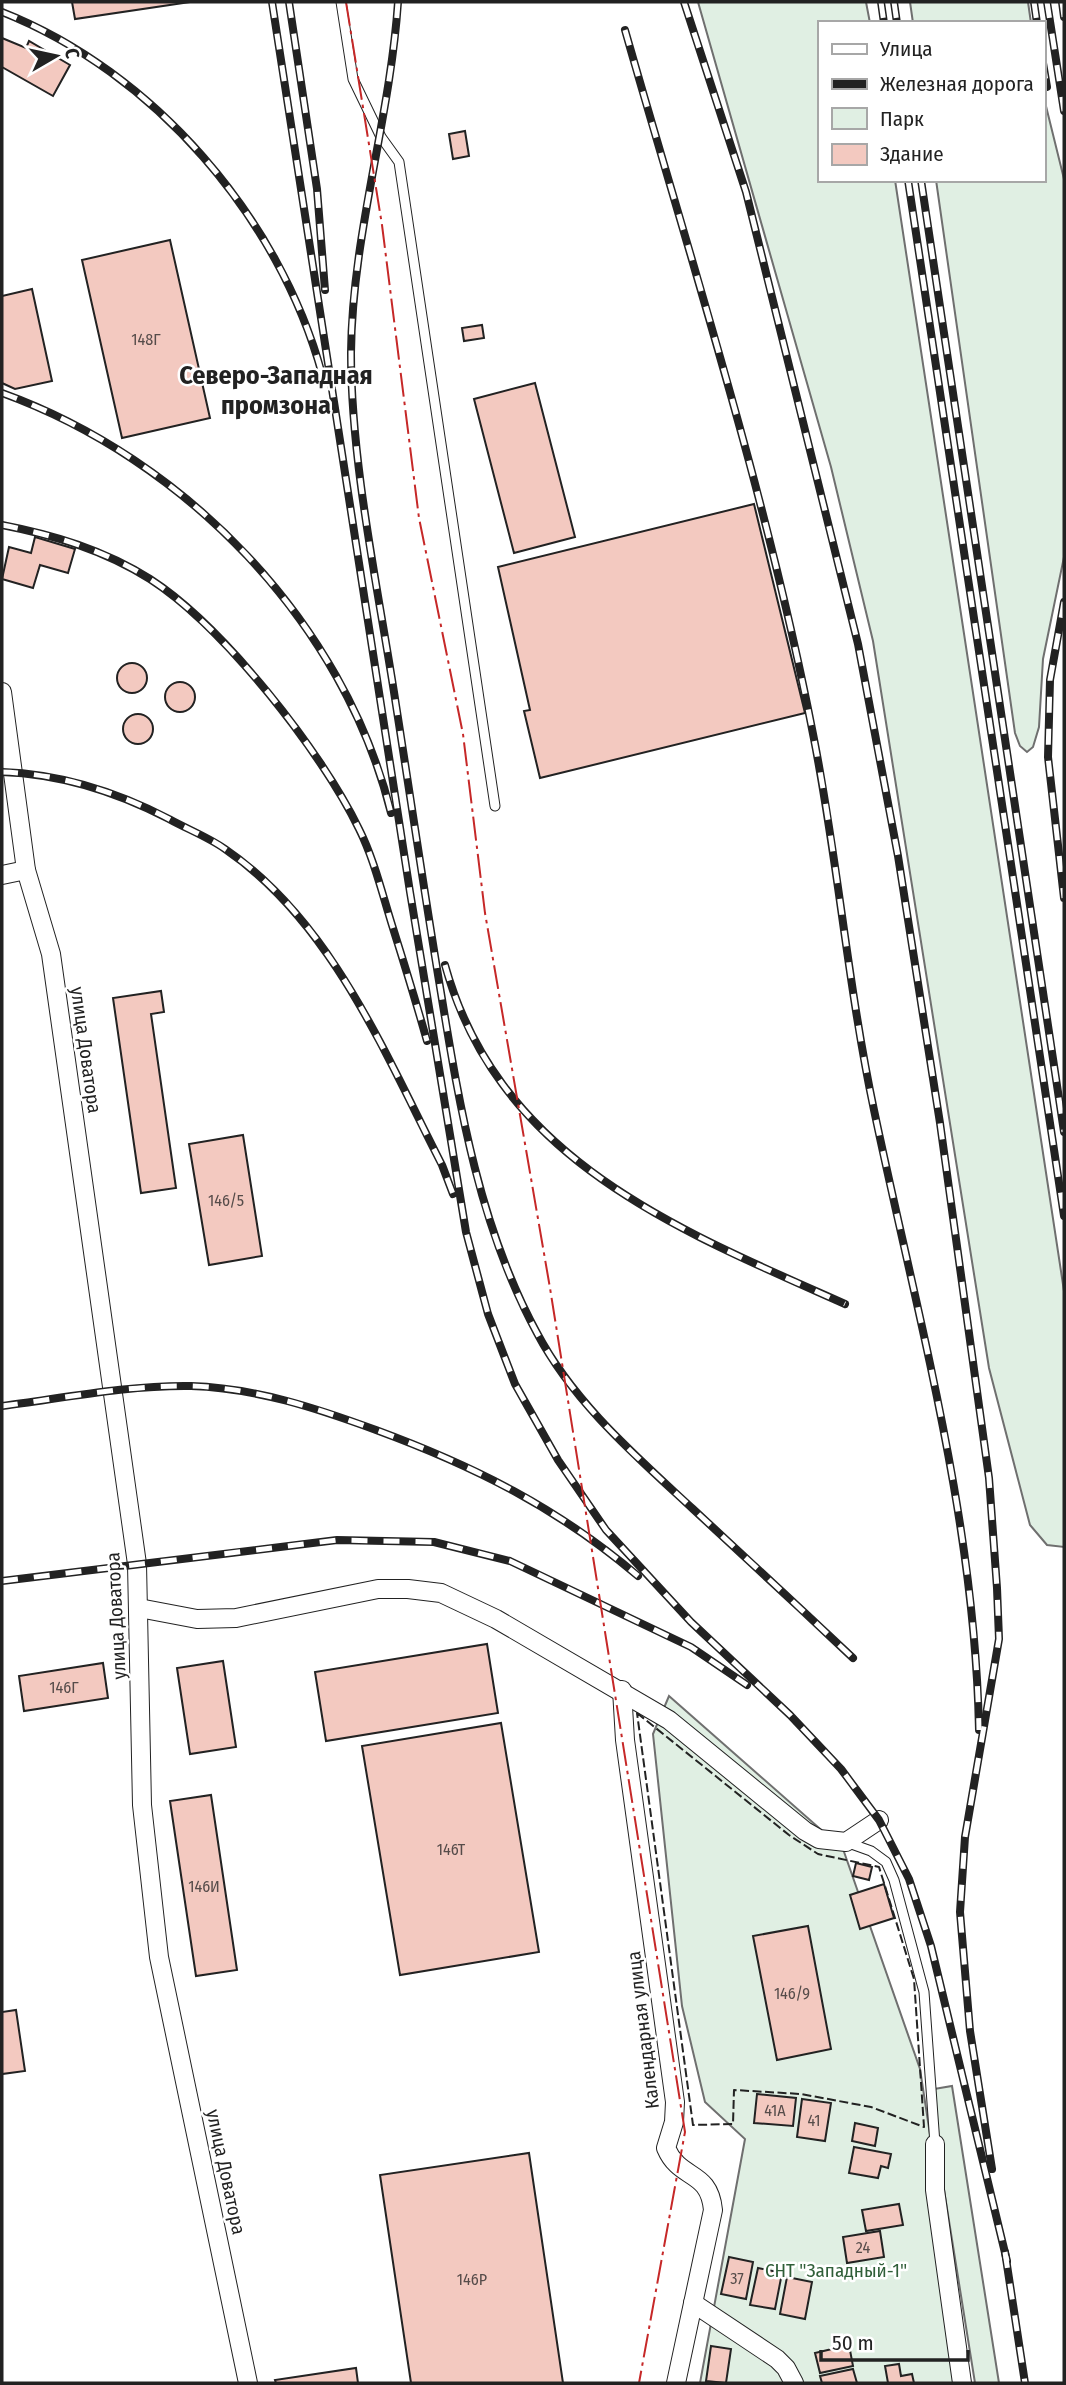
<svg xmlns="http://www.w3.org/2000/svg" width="1066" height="2385" font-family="'Fira Sans Condensed',sans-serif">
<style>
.green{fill:#e0efe3;stroke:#6f6f6f;stroke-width:2}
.building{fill:#f3c9c0;stroke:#222;stroke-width:2}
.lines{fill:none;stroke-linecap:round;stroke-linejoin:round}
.service-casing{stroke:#222;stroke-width:11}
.minor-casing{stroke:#222;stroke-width:20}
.service{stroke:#fff;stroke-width:9}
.minor{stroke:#fff;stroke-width:18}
.rail-casing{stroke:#222;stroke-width:8}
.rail{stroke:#fff;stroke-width:5;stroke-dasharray:16;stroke-linecap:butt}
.fence{stroke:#222;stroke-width:2;stroke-dasharray:9 3.5;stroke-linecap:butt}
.power{stroke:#c62828;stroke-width:2;stroke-dasharray:24 5 3.5 5;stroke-linecap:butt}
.labels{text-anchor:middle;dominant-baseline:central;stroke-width:5;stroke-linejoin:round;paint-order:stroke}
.number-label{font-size:16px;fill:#564c4a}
.street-label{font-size:19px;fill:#222;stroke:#fff}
.park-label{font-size:19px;fill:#2f5e38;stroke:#fff}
.district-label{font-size:26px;font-weight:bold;fill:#222;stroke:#fff}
</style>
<rect width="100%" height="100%" fill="#fff"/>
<!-- green -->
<g class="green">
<path d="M698 2H866L870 23H819V180H895L1064 1291V1547L1047 1545 1030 1525 989 1368 873 641 831 467Z"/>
<path d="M910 2H1028L1031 23H913Z"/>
<path d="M1043 94 1064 179V557L1043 659 1039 727 1033 747 1027 752 1020 746 1015 733 936 180H1043Z"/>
<path d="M669 1696 843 1849 920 2069 968 2383H700L745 2139 705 2102 682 2006 653 1734Z"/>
<path d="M952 2086 999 2383H975L928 2090Z"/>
</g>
<!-- building -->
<g class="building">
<path d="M72 2H190L75 19Z"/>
<path d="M2 38 26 48 29 41 70 65 53 96 2 67Z"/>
<path d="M465 131 469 156 453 159 449 134Z"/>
<path d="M170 240 210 418 122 438 82 260Z"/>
<path d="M32 289 52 381 15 389 2 383V296Z"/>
<path d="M482 325 484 338 464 341 462 328Z"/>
<path d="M535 383 575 537 514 553 474 399Z"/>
<path d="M754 504 805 713 540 778 524 711 530 710 498 567Z"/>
<path d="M35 537 75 549 68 573 40 565 33 588 2 579 9 547 31 553Z"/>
<circle cx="132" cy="678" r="15"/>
<circle cx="180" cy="697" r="15"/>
<circle cx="138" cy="729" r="15"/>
<path d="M161 991 164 1012 151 1014 176 1188 141 1193 113 998Z"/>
<path d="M243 1135 262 1256 209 1265 189 1144Z"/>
<path d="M487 1644 498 1713 326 1741 315 1672Z"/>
<path d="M223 1661 236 1747 190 1754 177 1668Z"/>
<path d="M103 1663 108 1698 24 1711 19 1676Z"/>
<path d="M501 1723 539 1952 400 1975 362 1746Z"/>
<path d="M211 1795 237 1970 196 1976 170 1801Z"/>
<path d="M856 1863 872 1867 869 1880 853 1876Z"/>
<path d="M884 1884 894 1918 860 1929 850 1895Z"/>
<path d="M808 1926 831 2049 777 2060 753 1936Z"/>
<path d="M16 2010 25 2071 2 2074V2012Z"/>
<path d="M757 2094 796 2098 793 2126 754 2123Z"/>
<path d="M802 2099 831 2103 825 2141 797 2137Z"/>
<path d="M855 2123 878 2128 875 2146 852 2141Z"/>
<path d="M854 2147 891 2154 888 2168 881 2166 878 2178 849 2173Z"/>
<path d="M529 2153 563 2383H411L380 2175Z"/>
<path d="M899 2204 903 2225 866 2231 862 2210Z"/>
<path d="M880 2231 884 2257 847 2263 843 2237Z"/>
<path d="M729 2257 753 2262 746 2299 721 2294Z"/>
<path d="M758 2268 782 2273 775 2309 750 2305Z"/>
<path d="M787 2277 812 2282 805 2319 780 2314Z"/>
<path d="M849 2345 853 2366 820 2373 815 2353Z"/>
<path d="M711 2346 731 2349 726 2383 706 2381Z"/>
<path d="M899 2364 901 2376 912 2374 914 2383H888L885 2366Z"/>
<path d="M356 2368 358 2383H276L275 2380Z"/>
<path d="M853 2369 857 2383H822L820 2376Z"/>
</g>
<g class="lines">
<defs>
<g id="service">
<path d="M341 2 353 79 381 137 399 162 495 806"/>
<path d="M846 1842 871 1851 886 1862 894 1880 924 1992 935 2144"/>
</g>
<g id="minor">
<path d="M2 692 26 870 51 954 137 1564 142 1805 159 1957 248 2383"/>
<path d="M2 875 26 870"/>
<path d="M139 1608 197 1619 236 1618 378 1589H408L441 1593 496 1619 669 1720 805 1831 819 1839 846 1842 879 1820"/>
<path d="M622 1690 625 1740 675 2102 674 2122 666 2148C680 2181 709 2169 713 2210L676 2383"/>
<path d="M935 2144V2190L962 2383"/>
<path d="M693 2303 777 2359 786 2368 794 2383"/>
</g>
</defs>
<!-- service casing -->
<use href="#service" class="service-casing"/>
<!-- minor casing -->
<use href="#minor" class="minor-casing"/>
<!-- service -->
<use href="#service" class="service"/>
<!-- minor -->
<use href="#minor" class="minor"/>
<defs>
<g id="rail">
<path d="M272 2 410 892 466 1232 488 1314 515 1384 558 1460 606 1530 691 1622 790 1715 841 1769 879 1820 909 1879 931 1946 1007 2261"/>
<path d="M289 2 317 189 325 290"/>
<path d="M398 2C390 120 352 235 351 353 351 465 379 593 396 705 411 801 425 897 441 993 460 1110 480 1228 537 1333 574 1403 636 1456 693 1509 747 1559 800 1608 853 1658"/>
<path d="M684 2 746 192 858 644 898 856 940 1123 989 1478 997 1588 999 1639 965 1837 960 1912 970 2031 992 2169"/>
<path d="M881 2 884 23"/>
<path d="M894 2 897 23"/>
<path d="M1034 2 1037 23"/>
<path d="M1047 2 1064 111"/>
<path d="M1062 2 1064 17"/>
<path d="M2 12C154 72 279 217 322 374"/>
<path d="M625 30C692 265 768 499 814 739 838 862 848 987 874 1110 917 1315 975 1519 979 1730"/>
<path d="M1043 63 1047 87"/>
<path d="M908 180 1064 1216"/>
<path d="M921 180 1064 1132"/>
<path d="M2 393C185 459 344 622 391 813"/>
<path d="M2 525C54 535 104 550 150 579 223 626 322 752 359 829 374 859 382 893 392 925 404 963 416 1002 427 1041"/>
<path d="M1064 602 1050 680 1048 757 1064 898"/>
<path d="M2 772C61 774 117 792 169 819 187 829 208 837 225 849 332 922 385 1054 442 1165L453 1194"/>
<path d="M445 965C499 1160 677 1229 845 1304"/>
<path d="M2 1406C64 1398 128 1385 191 1386 256 1388 316 1408 376 1430 474 1466 558 1508 638 1576"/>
<path d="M2 1581 337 1540 434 1542 510 1561 691 1647 747 1685"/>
<path d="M1005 2252 1025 2383"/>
</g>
</defs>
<!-- rail casing -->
<use href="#rail" class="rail-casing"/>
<!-- rail -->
<use href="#rail" class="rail"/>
<!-- fence -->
<path class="fence" d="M637 1713 789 1835 818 1854 879 1867 914 1979 924 2127 871 2107 801 2094 734 2090 733 2124 693 2125Z"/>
<!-- power -->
<path class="power" d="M346 2 382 225 419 518 463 734 485 913 550 1288 685 2132 639 2383"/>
</g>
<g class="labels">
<!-- number labels -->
<g class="number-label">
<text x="146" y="339">148Г</text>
<text x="226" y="1200">146/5</text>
<text x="64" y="1687">146Г</text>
<text x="451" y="1849">146Т</text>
<text x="204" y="1886">146И</text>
<text x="792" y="1993">146/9</text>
<text x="775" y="2110">41А</text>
<text x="814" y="2120">41</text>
<text x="863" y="2247">24</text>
<text x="737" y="2278">37</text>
<text x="472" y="2279">146Р</text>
</g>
<!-- street labels -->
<g class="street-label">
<text transform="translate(86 1050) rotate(82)">улица Доватора</text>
<text transform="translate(116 1616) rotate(-93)">улица Доватора</text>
<text transform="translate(643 2030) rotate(-97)">Календарная улица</text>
<text transform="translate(226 2172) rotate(78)">улица Доватора</text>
</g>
<!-- park labels -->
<g class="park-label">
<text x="836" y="2270">СНТ "Западный-1"</text>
</g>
<!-- district labels -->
<g class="district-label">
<text x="276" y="375">Северо-Западная<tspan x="276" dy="30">промзона</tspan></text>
</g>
</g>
<!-- border -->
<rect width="1066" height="2385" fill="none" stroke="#222222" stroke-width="7"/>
<!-- legend -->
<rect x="818" y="21" width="228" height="161" fill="#ffffff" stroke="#a7a7a7" stroke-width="2"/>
<rect x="832" y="44" width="35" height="10" fill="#ffffff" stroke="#a7a7a7" stroke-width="2"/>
<text x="880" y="56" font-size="21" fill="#222222">Улица</text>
<rect x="832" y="79" width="35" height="10" fill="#222222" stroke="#a7a7a7" stroke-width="2"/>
<text x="880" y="91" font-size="21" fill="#222222">Железная дорога</text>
<rect x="832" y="108" width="35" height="21" fill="#e0efe3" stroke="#a7a7a7" stroke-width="2"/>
<text x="880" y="126" font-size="21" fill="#222222">Парк</text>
<rect x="832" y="144" width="35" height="21" fill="#f3c9c0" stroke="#a7a7a7" stroke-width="2"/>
<text x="880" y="161" font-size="21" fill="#222222">Здание</text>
<!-- north arrow -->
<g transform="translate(56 56) rotate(81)" stroke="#ffffff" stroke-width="5" paint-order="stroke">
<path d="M0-5L12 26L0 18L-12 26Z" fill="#222222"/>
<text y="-10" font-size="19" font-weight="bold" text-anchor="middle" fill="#222222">С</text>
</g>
<!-- scale -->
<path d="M821 2350v10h147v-10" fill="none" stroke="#222222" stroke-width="3.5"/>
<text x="832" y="2350" font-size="21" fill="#222222" stroke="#ffffff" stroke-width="5" paint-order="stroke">50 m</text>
</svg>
